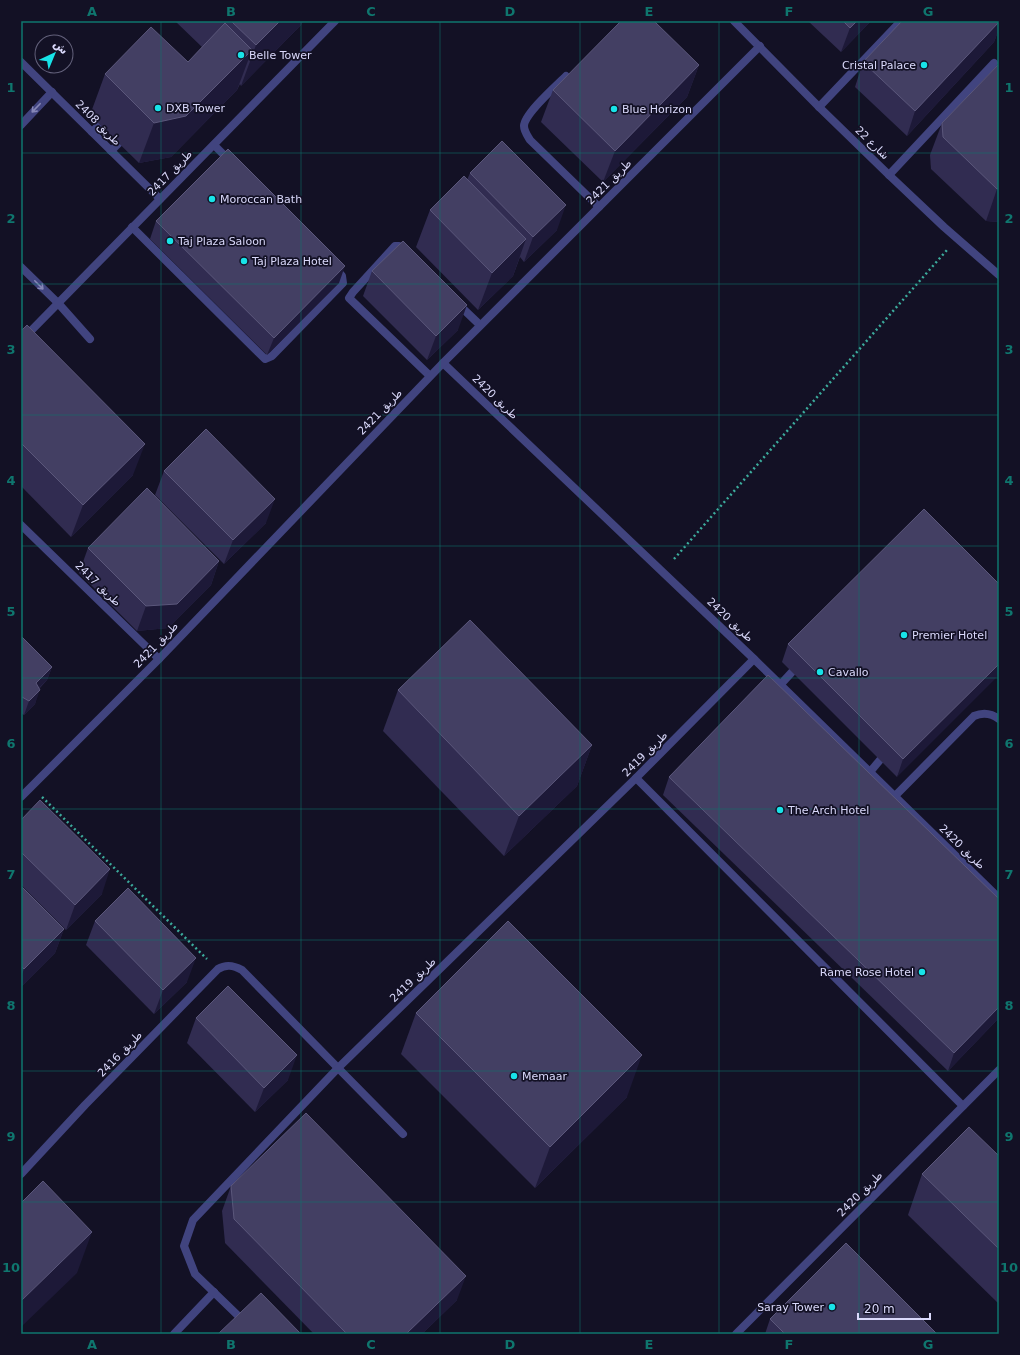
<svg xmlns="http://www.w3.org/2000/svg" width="1020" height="1355" font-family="'DejaVu Sans',Vazirmatn,sans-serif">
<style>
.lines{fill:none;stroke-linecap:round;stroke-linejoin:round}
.path{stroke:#3cac9d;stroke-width:2.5;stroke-dasharray:2 3;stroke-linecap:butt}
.service{stroke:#41447f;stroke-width:8}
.minor{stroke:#41447f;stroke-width:8}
.wall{fill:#312c51}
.shaded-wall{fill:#1d1938}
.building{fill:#433f63;stroke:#5b577b}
.oneway{stroke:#8687b7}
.grid{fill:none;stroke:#0f766e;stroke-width:1;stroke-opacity:0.55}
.poi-dot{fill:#18e3e8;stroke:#131125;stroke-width:1.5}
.labels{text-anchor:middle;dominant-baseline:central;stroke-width:3.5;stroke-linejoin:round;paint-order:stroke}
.poi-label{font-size:11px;fill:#dad9fb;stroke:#131125;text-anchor:start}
.street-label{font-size:11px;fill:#dad9fb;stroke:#131125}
.neatline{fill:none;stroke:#0f766e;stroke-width:1.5}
.grid-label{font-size:13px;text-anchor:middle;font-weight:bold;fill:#0f766e}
</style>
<rect width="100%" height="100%" fill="#131125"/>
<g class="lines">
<!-- path -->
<g class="path">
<path d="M674 559 947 250"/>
<path d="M42 797 207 959"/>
</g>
<!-- service -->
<g class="service">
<path d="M566 76C557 85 524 114 524 126 524 131 527 135 530 140L599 207"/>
<path d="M819 107 901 21"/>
<path d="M21 125 52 92"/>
<path d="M92 132 100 124"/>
<path d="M214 145 230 161"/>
<path d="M111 151 119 143"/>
<path d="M889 175 994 63"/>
<path d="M132 227 265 359 272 356 343 283 342 276 335 268"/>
<path d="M406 252 399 246H395L353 292 349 298 430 376"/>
<path d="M21 267 58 303 90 339"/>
<path d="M458 304 480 325"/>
<path d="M781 684 792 672"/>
<path d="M870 772 880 760"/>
<path d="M636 778 963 1106"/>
<path d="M895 796 974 716C983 712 991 713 999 719"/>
<path d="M338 1068 403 1134"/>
<path d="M174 1334 214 1292"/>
</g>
<!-- minor -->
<g class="minor">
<path d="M734 21 819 107 889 175 944 227 999 275"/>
<path d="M21 62 160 199"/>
<path d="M21 341 335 21"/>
<path d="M443 363 754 659 999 898"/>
<path d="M21 525 159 659"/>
<path d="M21 797 159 659 443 363 760 46"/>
<path d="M21 1174 85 1105 218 969C226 964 233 965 242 970L338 1068"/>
<path d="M257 1334 195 1274 184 1246 193 1220 338 1068 636 778 754 659"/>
<path d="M736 1334 999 1070"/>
</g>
</g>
<!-- wall -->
<g class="wall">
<path d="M175 21H303L301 25 241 86 240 84 237 90 171 157 139 163 90 115 105 74 188 62 202 47Z"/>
<path d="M808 21H871L841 52Z"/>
<path d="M999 21V29L994 42 907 136 855 87 863 62Z"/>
<path d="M999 64V222L986 221 931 169 930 155 942 123Z"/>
<path d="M699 65 687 97 603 182 541 122 553 90Z"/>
<path d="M470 173 557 230 524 262 520 257 513 276 478 310 416 247 430 210 467 180Z"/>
<path d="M156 221 339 283 267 355 150 239Z"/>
<path d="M372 271 458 330 427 360 363 296Z"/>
<path d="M21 331 133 475 71 537 21 486Z"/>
<path d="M164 471 266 523 224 564 155 495Z"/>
<path d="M88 548 219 561 211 585 168 628 137 631 79 573Z"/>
<path d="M999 584 897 777 782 662 788 644Z"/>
<path d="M21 636 52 667 47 680 39 689 35 704 24 715 21 713Z"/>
<path d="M398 690 592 745 577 786 504 856 383 731Z"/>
<path d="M669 777 999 1018 948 1071 663 795Z"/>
<path d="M21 820 102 894 66 930 21 885Z"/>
<path d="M21 886 64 929 55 953 21 987Z"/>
<path d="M95 921 187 982 154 1014 86 945Z"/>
<path d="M416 1013 627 1097 535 1188 401 1054Z"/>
<path d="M196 1018 288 1080 255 1112 187 1043Z"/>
<path d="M999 1156V1304L908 1215 922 1174Z"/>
<path d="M231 1186 457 1300 422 1334H314L225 1243 222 1211Z"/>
<path d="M770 1319 937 1334H765Z"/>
</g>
<!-- shaded-wall -->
<g class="shaded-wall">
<path d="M280 21H303L301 25 241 86 256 45Z"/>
<path d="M857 21H871L841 52 850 28Z"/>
<path d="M999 22V29L994 42 907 136 915 111Z"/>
<path d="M252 50 237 90 171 157 139 163 154 123Z"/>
<path d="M699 65 687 97 603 182 615 151Z"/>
<path d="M997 189H999V222L986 221Z"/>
<path d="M566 205 557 230 524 262 533 237Z"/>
<path d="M526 239 513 276 478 310 492 273Z"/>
<path d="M345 266 339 283 267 355 274 338Z"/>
<path d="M467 305 458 330 427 360 436 336Z"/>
<path d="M145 444 133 475 71 537 83 505Z"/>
<path d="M275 499 266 523 224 564 233 540Z"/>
<path d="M219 561 211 585 168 628 137 631 146 606Z"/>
<path d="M999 664V675L897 777 903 759Z"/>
<path d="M52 667 47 680 31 696 36 683Z"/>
<path d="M40 690 35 704 24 715 29 701Z"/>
<path d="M592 745 577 786 504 856 519 816Z"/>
<path d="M110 869 102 894 66 930 75 905Z"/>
<path d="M64 929 55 953 21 987V977L24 969Z"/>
<path d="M196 958 187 982 154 1014 163 990Z"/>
<path d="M999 1007V1018L948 1071 954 1053Z"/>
<path d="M297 1055 288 1080 255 1112 264 1088Z"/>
<path d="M642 1055 627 1097 535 1188 550 1147Z"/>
<path d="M92 1232 77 1273 21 1327V1301Z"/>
<path d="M466 1276 457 1300 422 1334H406Z"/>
</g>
<!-- building -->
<g class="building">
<path d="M231 21H280L256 45Z"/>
<path d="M621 21H654L699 65 615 151 553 90Z"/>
<path d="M843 21H857L850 28Z"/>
<path d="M902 21H999V22L915 111 863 62Z"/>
<path d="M225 23 252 50 186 116 154 123 105 74 151 27 188 62Z"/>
<path d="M999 64V189H997L943 137 942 123Z"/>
<path d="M502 141 566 205 533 237 470 173Z"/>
<path d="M228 149 345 266 274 338 156 221Z"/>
<path d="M464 176 526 239 492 273 430 210Z"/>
<path d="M403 241 467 305 436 336 372 271Z"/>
<path d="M27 325 145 444 83 505 21 443V331Z"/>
<path d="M206 429 275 499 233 540 164 471Z"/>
<path d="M147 488 219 561 177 604 146 606 88 548Z"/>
<path d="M924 509 999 584V664L903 759 788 644Z"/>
<path d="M470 620 592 745 519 816 398 690Z"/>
<path d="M21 636 52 667 36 683 40 690 29 701 22 697 21 699Z"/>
<path d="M768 675 999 899V1007L954 1053 669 777Z"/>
<path d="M40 800 110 869 75 905 21 852V820Z"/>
<path d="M21 886 64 929 24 969 21 966Z"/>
<path d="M128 888 196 958 163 990 95 921Z"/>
<path d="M508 921 642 1055 550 1147 416 1013Z"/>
<path d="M228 986 297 1055 264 1088 196 1018Z"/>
<path d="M306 1113 466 1276 406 1334H347L234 1219 231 1186Z"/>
<path d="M969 1127 999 1156V1249L922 1174Z"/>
<path d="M43 1181 92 1232 21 1301V1203Z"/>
<path d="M846 1243 937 1334H785L770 1319Z"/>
<path d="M261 1293 301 1334H218Z"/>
</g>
<!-- one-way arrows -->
<defs><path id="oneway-shaft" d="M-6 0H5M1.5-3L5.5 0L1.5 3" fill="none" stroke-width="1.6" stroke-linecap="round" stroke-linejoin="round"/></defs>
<g class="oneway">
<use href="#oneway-shaft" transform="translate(36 108) rotate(134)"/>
<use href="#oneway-shaft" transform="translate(39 285) rotate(45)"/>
</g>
<!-- grid -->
<path class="grid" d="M161 21V1334M301 21V1334M440 21V1334M580 21V1334M719 21V1334M859 21V1334M21 153H999M21 284H999M21 415H999M21 546H999M21 678H999M21 809H999M21 940H999M21 1071H999M21 1202H999"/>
<!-- markers -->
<g class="poi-dot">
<circle cx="241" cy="55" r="4"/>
<circle cx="924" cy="65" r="4"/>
<circle cx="158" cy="108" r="4"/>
<circle cx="614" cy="109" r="4"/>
<circle cx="212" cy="199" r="4"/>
<circle cx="170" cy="241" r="4"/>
<circle cx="244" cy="261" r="4"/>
<circle cx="904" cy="635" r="4"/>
<circle cx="820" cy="672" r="4"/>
<circle cx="780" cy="810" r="4"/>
<circle cx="922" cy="972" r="4"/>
<circle cx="514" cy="1076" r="4"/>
<circle cx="832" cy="1307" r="4"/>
</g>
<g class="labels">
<!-- poi labels -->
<g class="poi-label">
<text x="249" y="55">Belle Tower</text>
<text x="916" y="65" text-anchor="end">Cristal Palace</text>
<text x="166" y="108">DXB Tower</text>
<text x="622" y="109">Blue Horizon</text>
<text x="220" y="199">Moroccan Bath</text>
<text x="178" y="241">Taj Plaza Saloon</text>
<text x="252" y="261">Taj Plaza Hotel</text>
<text x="912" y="635">Premier Hotel</text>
<text x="828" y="672">Cavallo</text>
<text x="788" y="810">The Arch Hotel</text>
<text x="914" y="972" text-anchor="end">Rame Rose Hotel</text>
<text x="522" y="1076">Memaar</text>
<text x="824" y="1307" text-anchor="end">Saray Tower</text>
</g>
<!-- street labels -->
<g class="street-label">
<text transform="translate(98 123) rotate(45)">طريق 2408</text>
<text transform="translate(872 143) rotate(44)">شارع 22</text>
<text transform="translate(170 173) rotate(-46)">طريق 2417</text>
<text transform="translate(609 182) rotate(-45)">طريق 2421</text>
<text transform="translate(495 397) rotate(44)">طريق 2420</text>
<text transform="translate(380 412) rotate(-46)">طريق 2421</text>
<text transform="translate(98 584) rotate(44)">طريق 2417</text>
<text transform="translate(730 620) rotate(43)">طريق 2420</text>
<text transform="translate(156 645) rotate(-46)">طريق 2421</text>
<text transform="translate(645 754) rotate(-45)">طريق 2419</text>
<text transform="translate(962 847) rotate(44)">طريق 2420</text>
<text transform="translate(413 980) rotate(-44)">طريق 2419</text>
<text transform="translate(120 1054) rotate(-46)">طريق 2416</text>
<text transform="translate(860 1194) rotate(-45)">طريق 2420</text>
</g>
</g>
<!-- border -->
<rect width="1020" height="1355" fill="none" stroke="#131125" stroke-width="44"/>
<!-- north arrow -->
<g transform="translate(54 54) rotate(44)"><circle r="19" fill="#131125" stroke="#63617b"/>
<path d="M0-3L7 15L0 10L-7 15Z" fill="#18e3e8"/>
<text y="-6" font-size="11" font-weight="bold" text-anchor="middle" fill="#dad9fb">ش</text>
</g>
<!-- scale -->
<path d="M858 1313v6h72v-6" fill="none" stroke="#dad9fb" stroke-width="2"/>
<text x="864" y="1313" font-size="12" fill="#dad9fb" stroke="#131125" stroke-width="3" paint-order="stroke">20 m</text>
<rect x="22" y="22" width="976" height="1311" class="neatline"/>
<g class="grid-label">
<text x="92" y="16">A</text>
<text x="231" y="16">B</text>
<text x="371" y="16">C</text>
<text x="510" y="16">D</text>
<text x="649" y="16">E</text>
<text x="789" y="16">F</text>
<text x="928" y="16">G</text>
<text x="11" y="92">1</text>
<text x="1009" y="92">1</text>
<text x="11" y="223">2</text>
<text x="1009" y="223">2</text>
<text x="11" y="354">3</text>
<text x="1009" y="354">3</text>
<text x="11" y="485">4</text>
<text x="1009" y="485">4</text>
<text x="11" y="616">5</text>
<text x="1009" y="616">5</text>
<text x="11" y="748">6</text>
<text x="1009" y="748">6</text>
<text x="11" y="879">7</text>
<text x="1009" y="879">7</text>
<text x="11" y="1010">8</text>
<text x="1009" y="1010">8</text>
<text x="11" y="1141">9</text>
<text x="1009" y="1141">9</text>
<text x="11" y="1272">10</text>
<text x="1009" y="1272">10</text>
<text x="92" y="1349">A</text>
<text x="231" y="1349">B</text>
<text x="371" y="1349">C</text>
<text x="510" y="1349">D</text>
<text x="649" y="1349">E</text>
<text x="789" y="1349">F</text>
<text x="928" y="1349">G</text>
</g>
</svg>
